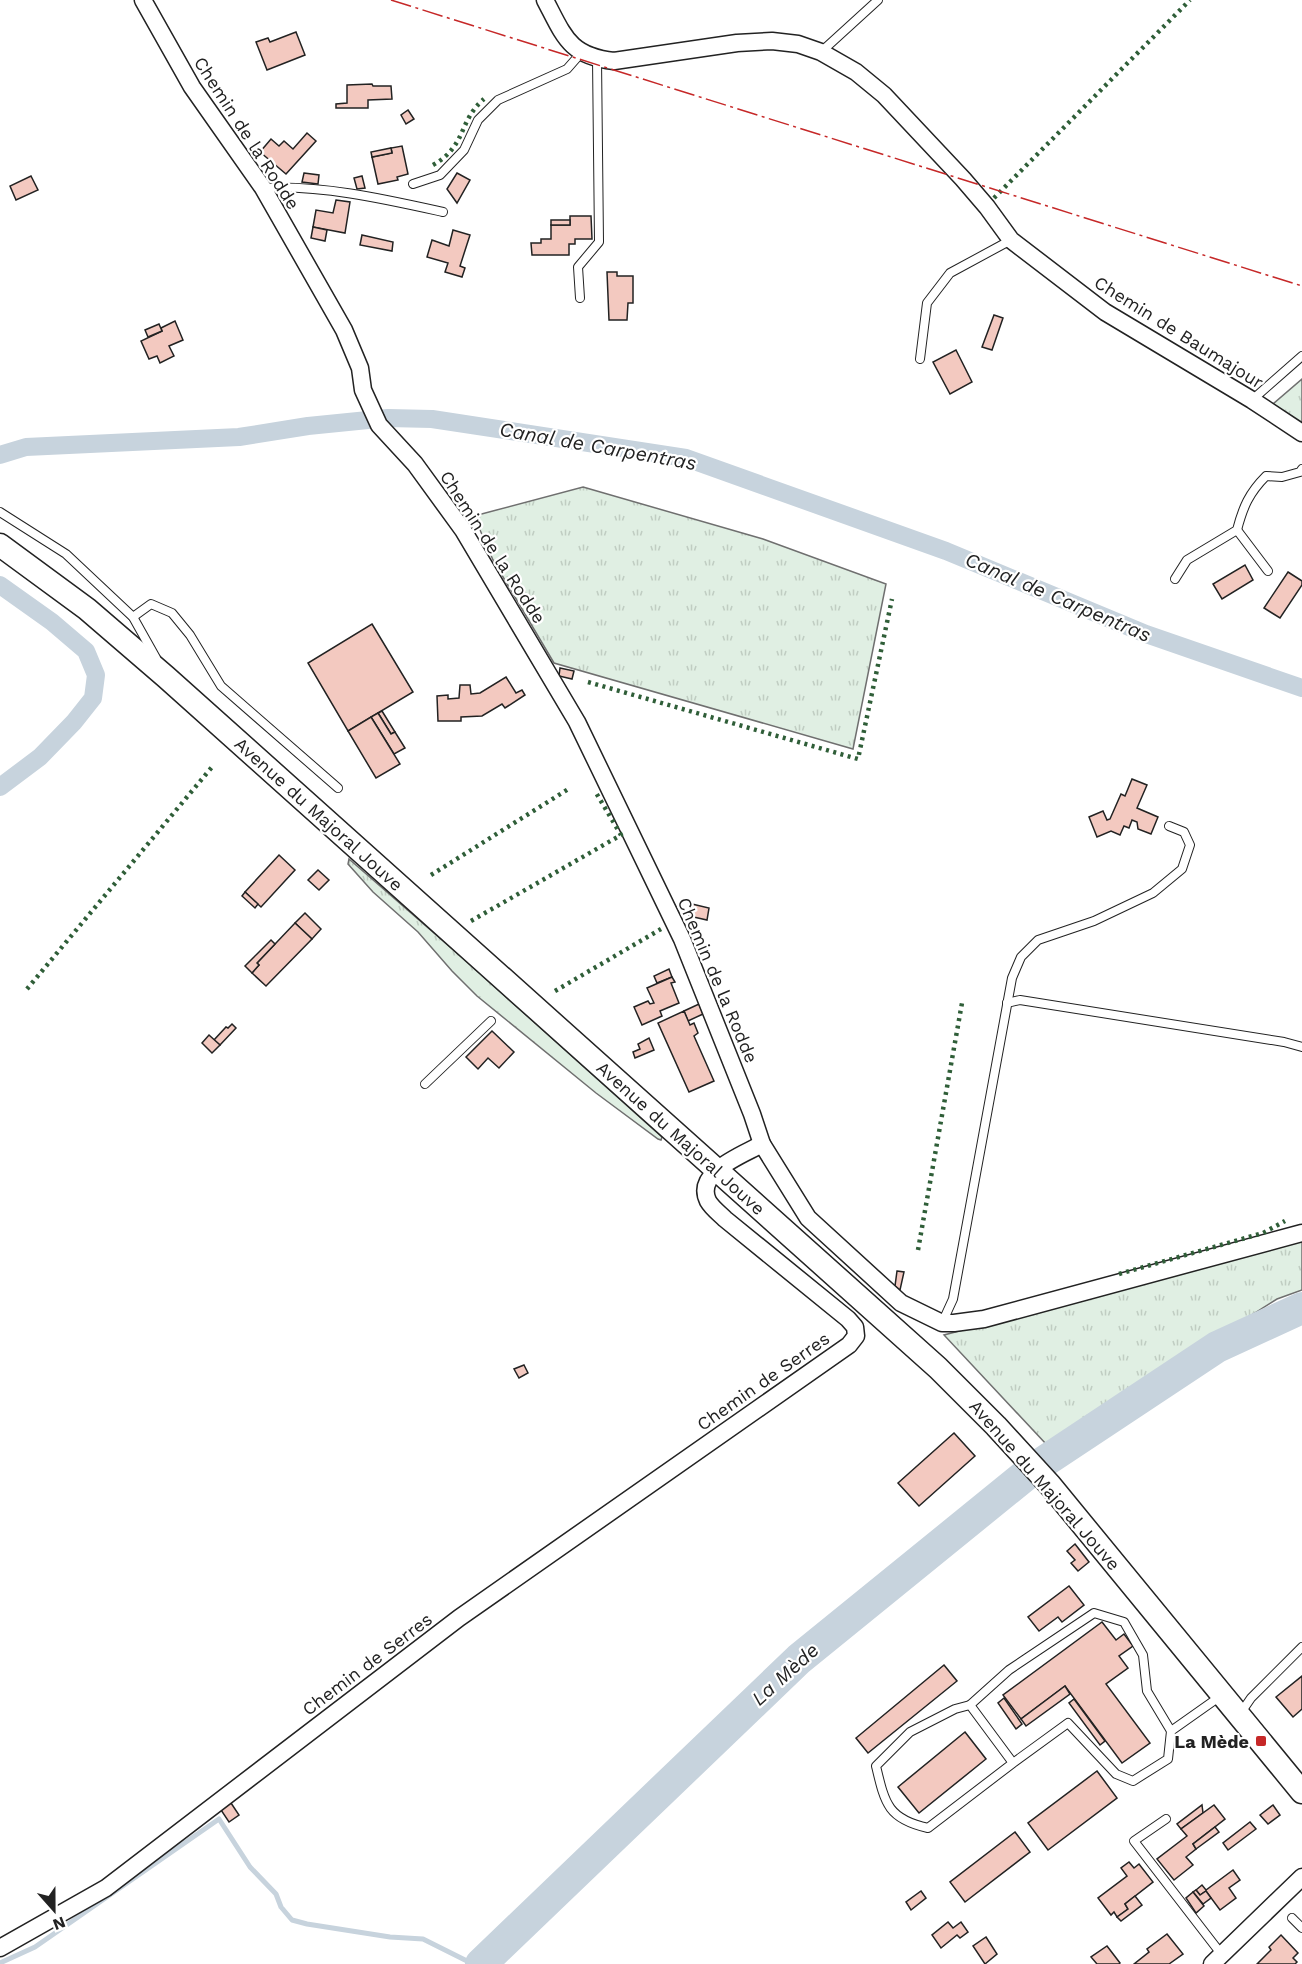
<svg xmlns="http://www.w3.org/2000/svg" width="1302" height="1964" font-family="'Work Sans',sans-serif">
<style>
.grass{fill:url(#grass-tufts);stroke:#6f6f6f;stroke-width:1.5}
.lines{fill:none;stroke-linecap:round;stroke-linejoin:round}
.stream{stroke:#c7d3dd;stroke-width:5}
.canal{stroke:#c7d3dd;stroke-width:18}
.river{stroke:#c7d3dd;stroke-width:32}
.building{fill:#f3c9c0;stroke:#222;stroke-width:1.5}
.lane-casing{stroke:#222;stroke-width:10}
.street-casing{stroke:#222;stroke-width:19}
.secondary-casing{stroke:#222;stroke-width:25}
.lane{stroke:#fff;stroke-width:8}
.street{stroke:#fff;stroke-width:16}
.secondary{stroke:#fff;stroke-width:22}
.hedge{stroke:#2f5e38;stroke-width:4.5;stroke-dasharray:3 4.5;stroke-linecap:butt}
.power{stroke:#c62828;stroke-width:1.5;stroke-dasharray:21 4.5 3 4.5;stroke-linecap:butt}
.poi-dot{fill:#c62828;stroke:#fff;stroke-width:2}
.labels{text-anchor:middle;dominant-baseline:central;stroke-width:4.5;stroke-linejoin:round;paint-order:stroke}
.street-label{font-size:18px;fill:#222;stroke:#fff}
.poi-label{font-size:18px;font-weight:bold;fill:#222;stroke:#fff;text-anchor:end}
.water-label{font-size:20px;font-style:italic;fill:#222;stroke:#fff}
</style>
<defs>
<pattern id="grass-tufts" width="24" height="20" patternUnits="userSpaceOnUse" patternTransform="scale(1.5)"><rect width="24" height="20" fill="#e0efe3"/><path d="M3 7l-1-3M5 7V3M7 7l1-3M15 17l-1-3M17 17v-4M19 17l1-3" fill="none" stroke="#c0cdc2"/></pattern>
</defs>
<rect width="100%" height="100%" fill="#fff"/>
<!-- grass -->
<g class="grass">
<path d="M1302 379V424L1273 404Z"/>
<path d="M583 487 763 539 886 584 853 749 554 663 493 560 474 516Z"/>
<path d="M349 859 465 960 662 1137 661 1140 658 1139 596 1093 477 996 452 971 418 932 373 892 348 864Z"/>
<path d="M1302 1240V1290L1277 1299 1047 1445 944 1335Z"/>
</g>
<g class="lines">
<!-- stream -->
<path class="stream" d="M0 1963 35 1947 219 1819 250 1867 276 1894 281 1907 292 1920 307 1924 390 1937 423 1939 473 1964"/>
<!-- canal -->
<g class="canal">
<path d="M0 455 26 447 239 437 308 426 388 418 432 419 686 458 946 551 1146 634 1302 688"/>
<path d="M0 585 52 622 86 651 96 675 93 698 74 722 40 757 0 787"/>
</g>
<!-- river -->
<path class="river" d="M481 1964 799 1659 1033 1469 1217 1347 1302 1308"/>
</g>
<!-- building -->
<g class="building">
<path d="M296 32 305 55 267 70 256 42 268 38 270 42Z"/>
<path d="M372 84 373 86H391L392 99 368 100V108H336V104L347 103V85Z"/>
<path d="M408 110 414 119 406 124 401 115Z"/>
<path d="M307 133 316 141 286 174 260 152 271 139 279 146 284 141 293 149Z"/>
<path d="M402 146 408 174 397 177 398 180 378 184 372 157 392 153 391 148Z"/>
<path d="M391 148 392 153 372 157 371 152Z"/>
<path d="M304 173 319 175 318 184 302 182Z"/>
<path d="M457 173 470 180 457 203 447 189Z"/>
<path d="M31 176 38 190 16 200 10 186Z"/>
<path d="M362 176 365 188 357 189 354 178Z"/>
<path d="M336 200 350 202 345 233 313 227 316 210 333 213Z"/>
<path d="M570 216H591L592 239H575V244H569V255H532L531 243H541V239H551V225H570Z"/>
<rect x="551" y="220" width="19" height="5"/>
<path d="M313 227 327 230 325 241 311 238Z"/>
<path d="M453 230 470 235 460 266 465 268 462 277 445 272 448 263 427 257 432 240 449 246Z"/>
<path d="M362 235 393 242 392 251 360 245Z"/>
<path d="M607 272H617V276H633V303H628L627 320H609Z"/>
<path d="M994 315 1003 318 992 350 982 347Z"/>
<path d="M175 321 183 340 169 346 174 356 160 363 157 356 149 359 141 341 162 331 161 328Z"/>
<path d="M159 324 162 331 148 337 145 330Z"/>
<path d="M956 350 972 382 950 394 933 362Z"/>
<path d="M1245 565 1253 580 1222 599 1213 584Z"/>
<path d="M1288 572 1302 581V585L1280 618 1264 608Z"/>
<path d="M372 624 413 692 348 731 308 663Z"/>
<path d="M560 668 574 671 572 679 559 676Z"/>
<path d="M506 677 516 693 522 690 525 695 505 708 502 704 482 716 461 717V721H438L437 696 448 695V699L459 698 460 685H470L471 694 480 693Z"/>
<path d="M382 711 395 732 391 734 378 713Z"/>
<path d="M378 713 391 734 395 732 405 748 394 754 371 717Z"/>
<path d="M371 717 400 764 376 778 348 731Z"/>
<path d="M1132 779 1147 785 1137 808 1158 817 1151 834 1138 829 1137 822 1132 820 1129 828 1124 826 1120 835 1111 831 1097 837 1089 817 1103 811 1107 820 1110 819 1121 794 1125 796Z"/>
<path d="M279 855 295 870 261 907 245 892Z"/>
<path d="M318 870 329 880 319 890 308 880Z"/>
<path d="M245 892 258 904 255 908 242 896Z"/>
<path d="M692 904 709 908 707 920 689 916Z"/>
<path d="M305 913 321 929 312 939 295 923Z"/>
<path d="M295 923 312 939 266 986 252 973 259 965 257 963Z"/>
<path d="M271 940 275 944 257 963 259 965 252 973 245 966Z"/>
<path d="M669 969 672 977 657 983 654 976Z"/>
<path d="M672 977 675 982 671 983 679 1003 660 1011 662 1016 642 1025 634 1007 648 1001 650 1004 654 1003 647 988Z"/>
<path d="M699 1004 703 1014 688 1021 684 1011Z"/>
<path d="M684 1011 690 1025 694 1023 698 1033 694 1036 714 1081 689 1092 658 1023Z"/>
<path d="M232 1024 236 1028 220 1045 214 1040 226 1027 228 1028Z"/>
<path d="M492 1031 514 1052 499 1068 488 1058 478 1069 466 1057Z"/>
<path d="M209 1035 220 1045 212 1053 202 1043Z"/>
<path d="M649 1038 654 1050 635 1058 633 1052 640 1049 638 1044Z"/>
<path d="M897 1271 904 1272 900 1290 895 1286Z"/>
<path d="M524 1365 528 1373 519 1378 514 1369Z"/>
<path d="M954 1433 975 1456 919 1506 898 1483Z"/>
<path d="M1075 1544 1089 1562 1078 1571 1071 1563 1075 1560 1067 1551Z"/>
<path d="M1069 1586 1084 1605 1062 1622 1058 1617 1039 1631 1028 1617Z"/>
<path d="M1102 1622 1116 1640 1124 1634 1133 1646 1119 1656 1128 1668 1106 1684 1150 1743 1122 1763 1065 1686 1021 1719 1003 1695Z"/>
<path d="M944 1665 957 1681 868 1753 856 1738Z"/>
<path d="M1302 1676V1709L1293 1717 1276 1697Z"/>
<path d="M1065 1686 1070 1694 1026 1726 1021 1719Z"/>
<path d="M1004 1698 1022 1724 1016 1729 998 1703Z"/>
<path d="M1074 1699 1105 1741 1100 1745 1069 1703Z"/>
<path d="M965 1732 986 1759 919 1813 898 1787Z"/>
<path d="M1097 1771 1117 1798 1048 1850 1028 1823Z"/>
<path d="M229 1800 239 1815 229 1822 219 1807Z"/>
<path d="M1202 1805 1203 1813 1181 1829 1177 1824Z"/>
<path d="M1214 1805 1225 1819 1193 1844 1196 1849 1186 1857 1193 1865 1174 1880 1157 1859 1187 1836 1181 1829Z"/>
<path d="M1273 1805 1280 1815 1268 1824 1260 1815Z"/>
<path d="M1250 1822 1256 1829 1228 1850 1223 1843Z"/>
<path d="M1215 1827 1219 1832 1196 1849 1193 1844Z"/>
<path d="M1015 1832 1030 1852 965 1902 950 1882Z"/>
<path d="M1129 1862 1134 1868 1139 1864 1153 1882 1125 1904 1128 1909 1117 1917 1114 1912 1111 1915 1098 1898 1127 1876 1121 1868Z"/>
<path d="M1233 1870 1240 1880 1229 1888 1236 1898 1220 1910 1206 1891 1200 1895 1196 1890 1202 1885 1206 1890Z"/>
<path d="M1196 1890 1200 1895 1206 1891 1211 1898 1203 1904 1193 1892Z"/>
<path d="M921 1891 926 1898 911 1910 906 1902Z"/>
<path d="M1193 1892 1204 1906 1196 1913 1186 1898Z"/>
<path d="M1135 1896 1142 1905 1121 1921 1117 1917 1128 1909 1125 1904Z"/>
<path d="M948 1922 953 1928 961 1922 968 1932 960 1938 957 1935 941 1948 932 1935Z"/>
<path d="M1167 1934 1183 1954 1169 1964H1134L1149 1952 1147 1949Z"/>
<path d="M1281 1935 1298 1953 1293 1958 1297 1962 1295 1964H1257L1271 1950 1269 1947Z"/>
<path d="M986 1937 997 1954 985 1964 973 1946Z"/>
<path d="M1107 1946 1120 1963 1119 1964H1097L1091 1957Z"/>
</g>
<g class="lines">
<defs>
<g id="lane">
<path d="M821 52 878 0"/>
<path d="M413 184 440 175 464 150 478 120 498 100 567 69 581 53"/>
<path d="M263 188C323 185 384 199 443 212"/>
<path d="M580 298 578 267 599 242 597 59"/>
<path d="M920 359 927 303 950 273 1011 240"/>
<path d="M1252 400 1302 356"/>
<path d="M0 512 66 554 133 617 156 658"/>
<path d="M1237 530 1268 571"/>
<path d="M1175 579 1187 560 1237 530C1243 507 1249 493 1266 476L1282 477 1300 472 1302 469"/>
<path d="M133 617 151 604 172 613 190 635 221 686 338 788"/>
<path d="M1007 1003 1020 1000 1284 1042 1302 1047"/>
<path d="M425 1084 491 1021"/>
<path d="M942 1323 953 1299 1012 978 1021 957 1038 940 1094 921 1153 893 1182 869 1190 845 1184 832 1169 826"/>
<path d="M970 1705 1009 1670 1094 1613 1124 1622 1143 1655 1147 1691 1171 1731"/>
<path d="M1240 1714 1251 1698 1302 1647"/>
<path d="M1013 1763 928 1828C888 1819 885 1804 876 1766L910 1732 955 1709 970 1705 1013 1763 1068 1723 1116 1774 1133 1781 1168 1759 1171 1731 1222 1695"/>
<path d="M1166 1819 1134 1841 1222 1955"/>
<path d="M1292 1918 1302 1928"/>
</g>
<g id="street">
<path d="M143 0 192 87 263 188 344 330 360 368 363 390 379 425 415 464 463 530 577 722 682 939 752 1114 762 1144 808 1218 901 1303 942 1323H954L984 1319 1302 1233"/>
<path d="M545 0C564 36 569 56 614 61L737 43 772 41 798 44 821 52 856 72 884 95 963 179 987 207 1011 240 1105 312 1252 400 1302 433"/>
<path d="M0 1948 106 1888 459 1618 849 1345 856 1336 855 1327 848 1319 725 1219C719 1213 712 1208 708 1201 694 1172 743 1155 762 1144"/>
<path d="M1212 1964 1302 1877"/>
</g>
<path id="secondary" d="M0 545 87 609 166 677 938 1368 996 1426 1050 1485 1302 1792"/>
</defs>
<!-- lane casing -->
<use href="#lane" class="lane-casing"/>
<!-- street casing -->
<use href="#street" class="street-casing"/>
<!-- secondary casing -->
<use href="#secondary" class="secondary-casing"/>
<!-- lane -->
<use href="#lane" class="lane"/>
<!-- street -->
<use href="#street" class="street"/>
<!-- secondary -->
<use href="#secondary" class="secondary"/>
<!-- hedge -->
<g class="hedge">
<path d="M433 165C467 146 458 121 484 99"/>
<path d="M994 198 1190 0"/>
<path d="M588 682 858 759 892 599"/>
<path d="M431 875 570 788"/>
<path d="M471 921 621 835 595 791"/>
<path d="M27 989 212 767"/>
<path d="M555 991 661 929"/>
<path d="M918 1250 962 1003"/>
<path d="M1119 1274 1263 1233 1285 1221"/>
</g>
<!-- power -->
<path class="power" d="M391 0 1302 286"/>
</g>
<!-- markers -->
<rect class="poi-dot" x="1255" y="1735" width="12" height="12" rx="3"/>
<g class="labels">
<!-- street labels -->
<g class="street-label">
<text transform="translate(247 133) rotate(57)">Chemin de la Rodde</text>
<text transform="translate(1179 332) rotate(32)">Chemin de Baumajour</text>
<text transform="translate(493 547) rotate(57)">Chemin de la Rodde</text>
<text transform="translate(319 814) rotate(42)">Avenue du Majoral Jouve</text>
<text transform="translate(718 980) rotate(67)">Chemin de la Rodde</text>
<text transform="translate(681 1138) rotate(42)">Avenue du Majoral Jouve</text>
<text transform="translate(763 1381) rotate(-35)">Chemin de Serres</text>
<text transform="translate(1045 1485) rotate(49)">Avenue du Majoral Jouve</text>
<text transform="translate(367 1664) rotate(-37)">Chemin de Serres</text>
</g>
<!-- poi labels -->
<g class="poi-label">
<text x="1249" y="1741">La Mède</text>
</g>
<!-- water labels -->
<g class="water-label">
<text transform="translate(598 446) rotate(10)">Canal de Carpentras</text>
<text transform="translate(1058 597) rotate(23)">Canal de Carpentras</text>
<text transform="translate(785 1674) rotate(-42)">La Mède</text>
</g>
</g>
<!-- north arrow -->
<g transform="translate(54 1910) rotate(159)" stroke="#ffffff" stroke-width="4.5" paint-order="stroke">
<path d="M0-4.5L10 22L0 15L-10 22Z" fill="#222222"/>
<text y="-9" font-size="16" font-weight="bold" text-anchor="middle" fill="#222222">N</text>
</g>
</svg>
